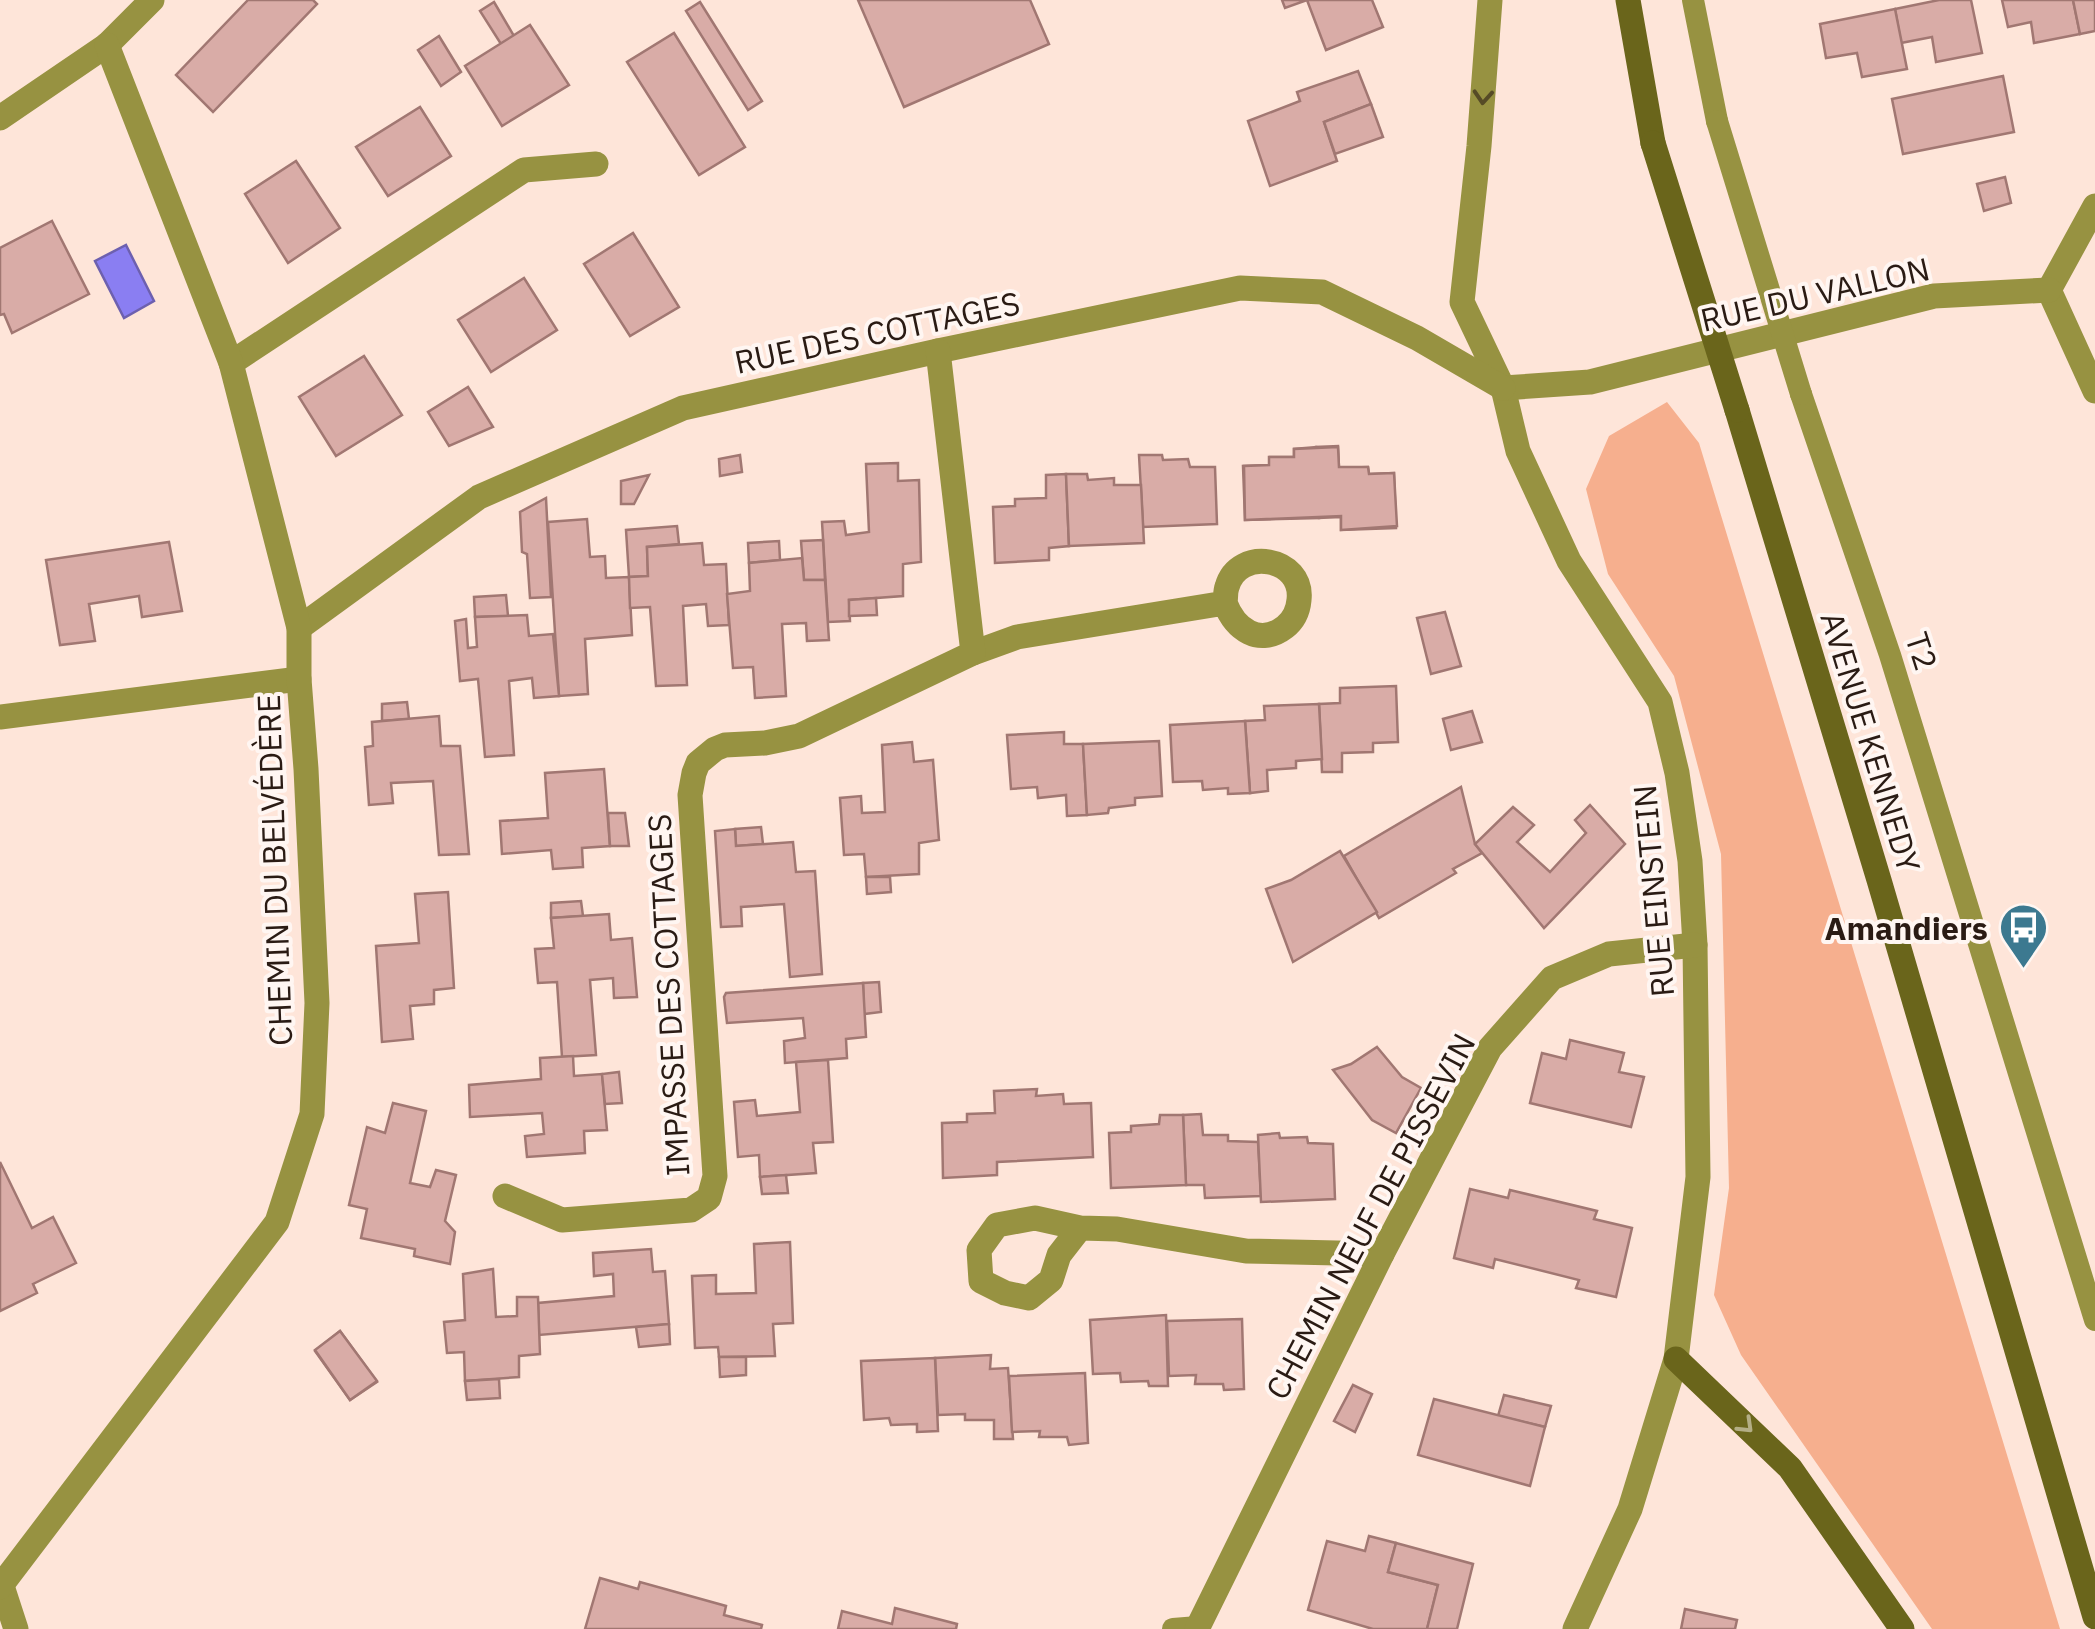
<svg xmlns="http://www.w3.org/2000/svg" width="2095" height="1629" font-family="'IBM Plex Sans',sans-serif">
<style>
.green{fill:#f6af8e}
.water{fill:#8a7ef2;stroke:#6d60af;stroke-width:2.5}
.building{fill:#d9aca7;stroke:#a17772;stroke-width:2.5}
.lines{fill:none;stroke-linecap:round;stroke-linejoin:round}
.service{stroke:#979241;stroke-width:22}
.minor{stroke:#979241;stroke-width:25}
.secondary{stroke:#6a651b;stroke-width:25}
.service-bridge{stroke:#979241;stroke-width:22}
.secondary-bridge{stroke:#6a651b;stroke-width:25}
.oneway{stroke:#564b26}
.oneway2{stroke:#b4ae86}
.labels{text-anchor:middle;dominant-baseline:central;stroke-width:8;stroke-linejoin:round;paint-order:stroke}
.street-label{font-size:32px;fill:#2a1b14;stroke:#fff6f2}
.poi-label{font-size:32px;font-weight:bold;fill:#2a1b14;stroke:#fff6f2;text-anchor:end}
</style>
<rect width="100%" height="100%" fill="#fee5d9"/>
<!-- green -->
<path class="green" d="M1667 402 1699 443 2060 1629H1932L1741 1355 1714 1295 1729 1188 1721 854 1674 676 1608 574 1586 489 1609 436Z"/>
<!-- water -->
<path class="water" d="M126 245 154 301 124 318 95 261Z"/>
<!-- building -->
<g class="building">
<path d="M248 0H313L317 4 213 112 176 75Z"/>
<path d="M858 0H1030L1049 44 904 107Z"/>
<path d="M1282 0H1372L1383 27 1326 50 1307 0 1285 8Z"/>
<path d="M1939 0H1971L1982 53 1936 62 1932 37 1901 43 1895 9Z"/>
<path d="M2002 0H2073L2080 34 2034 43 2031 22 2008 27Z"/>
<path d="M2073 0H2095V31L2080 34Z"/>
<path d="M494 2 514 36 501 44 480 11Z"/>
<path d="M700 2 762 101 748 110 686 11Z"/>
<path d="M1895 9 1907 69 1862 77 1857 53 1826 58 1820 24Z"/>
<path d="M530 25 569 85 502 126 465 66Z"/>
<path d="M674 33 745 147 699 175 627 62Z"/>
<path d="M439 36 461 72 441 86 418 50Z"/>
<path d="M1358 71 1371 104 1324 122 1337 161 1270 186 1248 121 1300 101 1297 92Z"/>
<path d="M2003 76 2014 132 1903 154 1892 99Z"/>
<path d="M1371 104 1383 137 1335 154 1324 122Z"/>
<path d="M420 107 451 156 388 196 356 147Z"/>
<path d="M296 161 340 228 288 263 245 194Z"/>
<path d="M2005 177 2011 203 1984 211 1977 184Z"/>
<path d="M52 221 89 294 12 333 4 314 0 315V248Z"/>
<path d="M633 233 679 307 630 336 584 264Z"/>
<path d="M524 278 557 330 491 372 458 320Z"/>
<path d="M364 356 402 415 336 456 299 397Z"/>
<path d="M468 387 493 427 449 446 428 412Z"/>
<path d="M1338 446 1339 468 1368 467 1369 474 1394 473 1396 528 1341 530V517L1319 518 1316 447Z"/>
<path d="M1316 447 1319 518 1245 520 1243 466 1270 465V457H1294V449Z"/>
<path d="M1338 447 1339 467H1368L1369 474 1394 473 1397 526 1341 530V516L1245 520 1244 466 1269 465V457H1294V449Z"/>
<path d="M740 455 742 472 720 476 719 459Z"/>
<path d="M1139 455H1162L1163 460 1188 459 1190 467H1215L1217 524 1143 527Z"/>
<path d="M898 463V481L919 480 921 562 903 564V596L849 600 850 621 828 622 822 522 844 521 846 535 869 532 866 464Z"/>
<path d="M1066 474 1069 546 1049 548V560L995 563 993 507 1015 506V499L1046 498V475Z"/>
<path d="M1066 474H1087L1088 480 1114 478V485H1141L1144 543 1069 546Z"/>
<path d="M649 475 634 504H621V481Z"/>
<path d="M546 498 551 597 530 598 527 554 522 552 520 512Z"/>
<path d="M587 519 590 557 605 556 606 578 629 577 632 635 585 639 588 694 559 696 548 522Z"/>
<path d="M677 526 679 544 647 547 648 576 629 577 626 530Z"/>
<path d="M823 540 825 580H804L801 541Z"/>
<path d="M779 541 780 560 749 563 748 543Z"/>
<path d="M169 542 182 611 142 617 139 596 89 604 95 641 60 645 46 560Z"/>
<path d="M702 543 704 565 726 564 729 625 708 626 706 604 683 606 687 685 656 686 650 607 630 608 629 577 648 576 647 547Z"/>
<path d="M802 558 804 580H825L829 640 807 641 806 623 782 624 786 696 755 698 753 667 733 668 727 594 750 591 749 563Z"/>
<path d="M506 595 508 616 475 617 474 597Z"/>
<path d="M876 598 877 615 849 616V600Z"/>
<path d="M1445 612 1461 666 1431 674 1417 618Z"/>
<path d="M527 615 529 636 553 634 559 696 534 698 532 678 509 681 514 755 485 757 478 679 460 681 455 621 466 619 468 648 477 647 475 617Z"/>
<path d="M1396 686 1398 742 1373 743V752L1342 753V772H1322L1319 704 1340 703V688Z"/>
<path d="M407 702 409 719 382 721V704Z"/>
<path d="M1319 704 1322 759 1296 761V768L1267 770 1268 791 1250 793 1245 721 1265 720 1264 706Z"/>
<path d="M1472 711 1482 742 1451 750 1443 719Z"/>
<path d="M439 716 441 746H460L469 854 439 855 433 781 391 783 393 803 369 805 365 747 373 746 372 722Z"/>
<path d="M1245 721 1250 793 1228 794V788L1203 790 1202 781 1173 782 1170 725Z"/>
<path d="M1064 732V744H1083L1087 815 1067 816 1066 795 1038 798 1037 787 1011 789 1007 735Z"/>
<path d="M1159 741 1162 796 1135 798V805L1109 808 1108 813 1087 815 1083 744Z"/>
<path d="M912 742 914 762 933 760 939 840 919 843V874L866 877 864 854 844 855 840 798 861 796 862 813 885 812 882 745Z"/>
<path d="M604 769 610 846 582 848 583 867 553 869 551 850 502 854 500 821 548 818 545 773Z"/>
<path d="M1461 787 1475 844 1482 853 1453 869 1456 873 1379 918 1344 856Z"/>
<path d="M1590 805 1625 844 1544 928 1475 844 1513 807 1534 825 1517 842 1550 872 1586 833 1575 820Z"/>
<path d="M608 813H625L629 846H610Z"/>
<path d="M761 827 763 844 736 846 735 829Z"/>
<path d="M735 829 736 846 793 842 796 872 815 871 822 974 790 977 784 904 741 907 742 926 721 927 715 831Z"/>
<path d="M1340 851 1377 912 1293 962 1266 889 1291 880Z"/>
<path d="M866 877H890L891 892 867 894Z"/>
<path d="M448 892 454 988 434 990V1004L410 1006 413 1039 382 1042 376 946 419 943 415 894Z"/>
<path d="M581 901 583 916 551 918V903Z"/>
<path d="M609 914 611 940 632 938 637 997 614 998 613 978 590 980 596 1055 562 1057 557 982 538 983 535 949 554 948 551 918Z"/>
<path d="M879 982 881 1012 864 1014 863 983Z"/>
<path d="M863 983 866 1037 846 1039 847 1058 785 1063 784 1041 805 1038 803 1018 727 1023 724 997 726 993Z"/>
<path d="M1570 1040 1624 1053 1619 1072 1644 1077 1631 1127 1530 1103 1542 1053 1566 1059Z"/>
<path d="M1377 1047 1402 1077 1421 1088 1396 1133 1372 1120 1333 1070 1351 1064Z"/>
<path d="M573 1056 574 1076 602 1074 607 1130 584 1131 585 1153 527 1157 525 1136 544 1134 542 1113 470 1117 469 1085 541 1079 540 1058Z"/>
<path d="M828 1060 833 1142 813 1143 816 1173 760 1177 759 1155 738 1157 734 1102 755 1100 757 1116 800 1112 796 1062Z"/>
<path d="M619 1072 622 1103 605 1104 602 1074Z"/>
<path d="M1037 1089 1036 1096 1063 1094 1064 1104 1091 1103 1093 1157 997 1162V1175L943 1178 942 1123 967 1122V1114L995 1113 994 1091Z"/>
<path d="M393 1103 426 1111 410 1183 430 1187 436 1170 456 1175 445 1221 455 1232 450 1264 414 1256 415 1249 361 1238 367 1209 349 1205 367 1127 385 1133Z"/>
<path d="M1201 1114 1203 1135H1228V1141L1258 1142 1261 1196 1205 1198 1204 1185H1186L1183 1115Z"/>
<path d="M1160 1115H1183L1186 1185 1111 1188 1109 1133 1131 1132V1126L1159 1124Z"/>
<path d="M1279 1133 1280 1138 1307 1137 1308 1143 1333 1144 1335 1199 1261 1202 1258 1135Z"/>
<path d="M0 1162 32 1228 53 1217 76 1263 33 1284 37 1293 0 1311Z"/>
<path d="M786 1175 788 1193 762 1194 760 1177Z"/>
<path d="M1470 1189 1508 1198 1510 1190 1597 1211 1594 1219 1632 1228 1616 1297 1576 1288 1579 1280 1495 1259 1493 1268 1454 1258Z"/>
<path d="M790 1242 793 1323 773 1324 775 1356 719 1357 718 1347 695 1348 692 1276 716 1275V1294L756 1293 754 1244Z"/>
<path d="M651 1249 653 1272 665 1271 669 1324 539 1335 538 1303 614 1296 613 1274 594 1276 593 1253Z"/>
<path d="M493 1269 496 1317 517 1316V1297H538L540 1354 519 1356V1377L465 1381 464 1352 447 1353 444 1322 465 1320 463 1274Z"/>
<path d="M1166 1315 1168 1386H1149L1148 1381 1121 1382 1120 1373 1093 1374 1090 1320Z"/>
<path d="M1242 1319 1244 1389 1224 1390 1223 1384H1195L1196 1375 1169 1376 1167 1321Z"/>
<path d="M669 1324 670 1344 639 1347 636 1327Z"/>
<path d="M340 1331 377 1382 350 1400 315 1351Z"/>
<path d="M340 1331 377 1381 350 1400 315 1350Z"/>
<path d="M991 1355 990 1369 1008 1368 1013 1439H994V1420H965V1414L938 1415 935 1358Z"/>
<path d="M719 1357H746V1375L720 1377Z"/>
<path d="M935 1358 938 1431 917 1432V1424L891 1425 889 1418 864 1420 861 1361Z"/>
<path d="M1085 1373 1088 1443 1069 1445 1067 1437H1039L1040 1431 1012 1432 1009 1376Z"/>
<path d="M499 1379 500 1398 467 1400 465 1381Z"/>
<path d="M1353 1385 1372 1394 1355 1432 1334 1421Z"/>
<path d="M1504 1395 1551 1406 1545 1427 1498 1416Z"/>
<path d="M1434 1399 1545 1427 1530 1486 1418 1455Z"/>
<path d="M1369 1536 1396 1543 1388 1572 1438 1585 1427 1629H1373L1308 1610 1327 1541 1365 1551Z"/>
<path d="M1396 1543 1473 1564 1457 1629H1427L1438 1585 1388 1572Z"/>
<path d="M600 1578 638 1589 640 1582 726 1606 724 1615 762 1625 761 1629H585Z"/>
<path d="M895 1608 957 1624 956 1629H838L842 1611 892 1624Z"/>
<path d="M1685 1609 1737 1620 1735 1629H1681Z"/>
</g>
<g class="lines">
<!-- service -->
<g class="service">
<path d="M1693 0 1717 121"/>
<path d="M1801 394 1890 655 2095 1320"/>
<path d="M1173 1629 1198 1627"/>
</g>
<!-- minor -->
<g class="minor">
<path d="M1490 0 1479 146 1462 302 1503 388 1518 451 1569 561 1660 702 1677 773 1690 861 1695 945 1698 1177 1676 1359 1630 1509 1575 1629"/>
<path d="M0 118 107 45 152 0"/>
<path d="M2049 290 2095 391"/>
<path d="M2049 290 2095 206"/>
<path d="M231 363 524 170 596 164"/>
<path d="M1503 388 1590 382 1934 296 2049 290"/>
<path d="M299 628 479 497 683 408 938 351 1240 288 1322 292 1417 338 1503 388"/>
<path d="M973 653 1017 637 1225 603C1235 629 1259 647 1285 627 1294 620 1298 611 1299 600 1304 557 1238 546 1227 587 1225 592 1226 598 1225 603"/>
<path d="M0 717 299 679"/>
<path d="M505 1196 562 1220 691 1210 709 1198 715 1176 690 795 694 773 698 763 715 749 725 745 765 743 799 736 973 653 938 351"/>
<path d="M1080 1228 1059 1255 1051 1280 1029 1298 1005 1293 981 1281 979 1250 997 1225 1035 1218 1080 1228 1117 1229 1246 1251 1382 1254"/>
<path d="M2 1586 16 1629"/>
<path d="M0 1587 277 1222 312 1114 317 1003 306 769 299 679V628L231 363 107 45"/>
<path d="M1197 1629 1382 1254 1490 1048 1552 978 1609 954 1695 945"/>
</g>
<!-- secondary -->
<g class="secondary">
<path d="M1628 0 1653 143"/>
<path d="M1737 410 1879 880 2095 1617"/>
<path d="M1676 1359 1790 1468 1902 1629"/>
</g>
<!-- service-bridge -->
<path class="service-bridge" d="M1717 121 1801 394"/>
<!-- secondary-bridge -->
<path class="secondary-bridge" d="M1653 143 1737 410"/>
</g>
<!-- one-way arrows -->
<defs><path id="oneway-chevron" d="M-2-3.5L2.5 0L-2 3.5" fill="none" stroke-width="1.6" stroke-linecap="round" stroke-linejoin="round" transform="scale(2.5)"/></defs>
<use class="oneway" href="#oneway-chevron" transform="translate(1483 97) rotate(94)"/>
<use class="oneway2" href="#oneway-chevron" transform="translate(1746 1426) rotate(44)"/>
<!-- icons -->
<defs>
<symbol id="bus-pin" viewBox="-11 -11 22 30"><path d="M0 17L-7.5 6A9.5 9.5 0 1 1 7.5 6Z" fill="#3c7990" stroke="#fff6f2"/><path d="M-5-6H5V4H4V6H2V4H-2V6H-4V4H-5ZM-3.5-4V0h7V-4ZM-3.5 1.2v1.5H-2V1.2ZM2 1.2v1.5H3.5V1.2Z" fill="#fff"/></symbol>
</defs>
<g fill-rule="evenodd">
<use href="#bus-pin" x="1996" y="900" width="55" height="75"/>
</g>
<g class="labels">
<!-- street labels -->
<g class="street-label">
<text transform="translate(1815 294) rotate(-13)">RUE DU VALLON</text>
<text transform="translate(877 332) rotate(-12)">RUE DES COTTAGES</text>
<text transform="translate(1922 651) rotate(72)">T2</text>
<text transform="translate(1871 742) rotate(73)">AVENUE KENNEDY</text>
<text transform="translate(274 870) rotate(-92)">CHEMIN DU BELVÉDÈRE</text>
<text transform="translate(1653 891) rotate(-95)">RUE EINSTEIN</text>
<text transform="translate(668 995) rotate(-93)">IMPASSE DES COTTAGES</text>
<text transform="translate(1370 1216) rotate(-62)">CHEMIN NEUF DE PISSEVIN</text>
</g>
<!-- poi labels -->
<g class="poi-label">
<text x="1988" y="928">Amandiers</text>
</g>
</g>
</svg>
